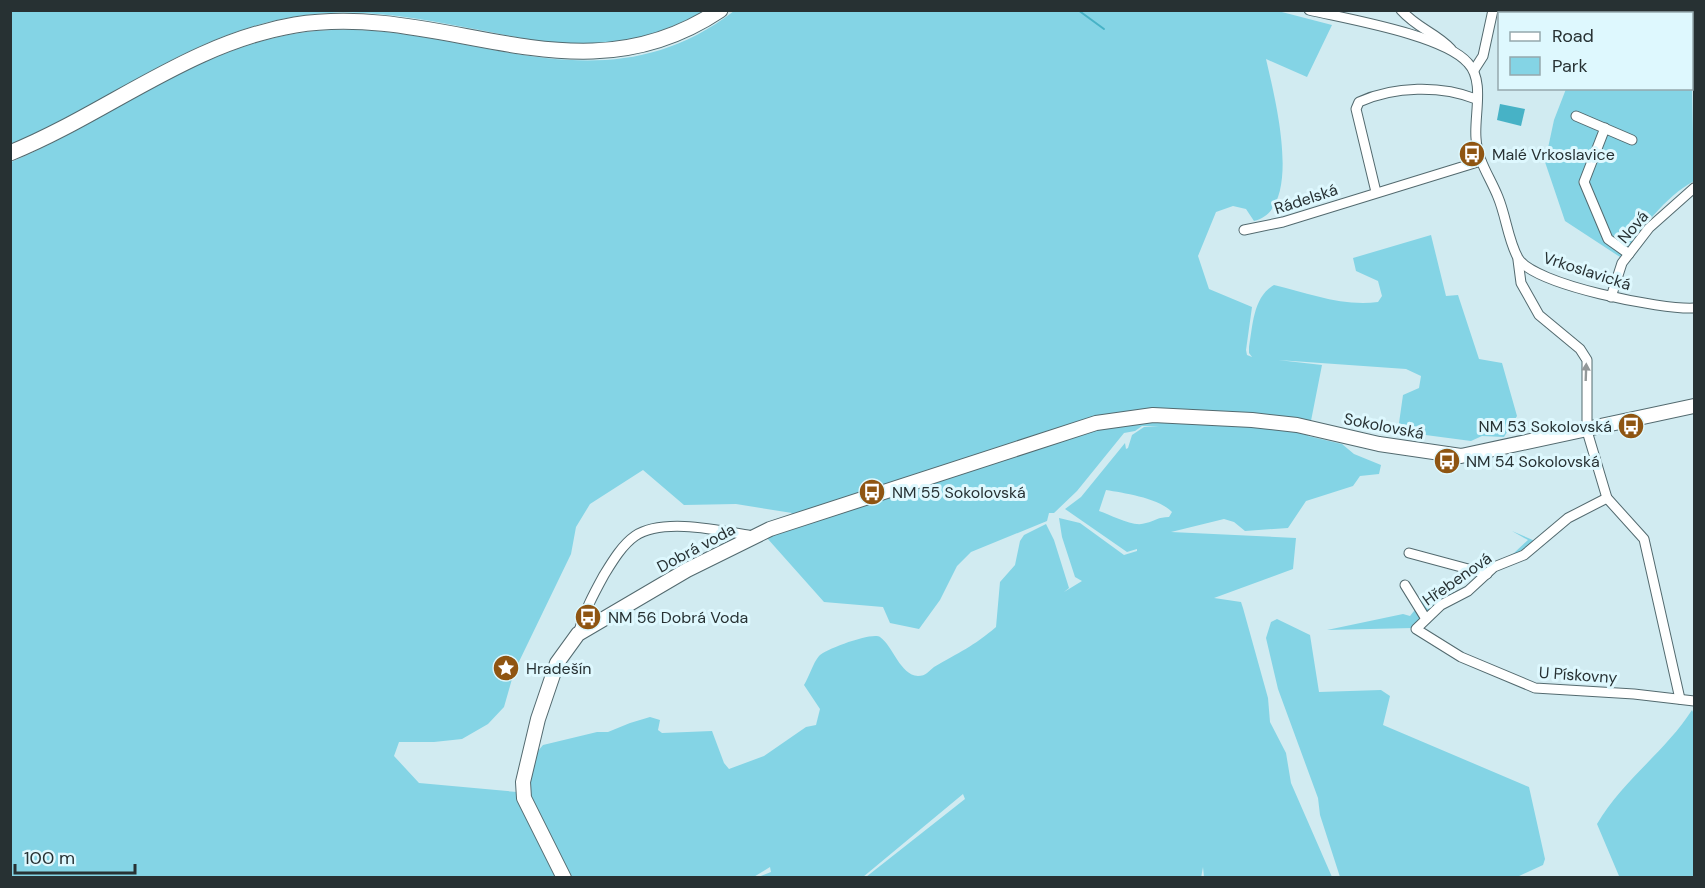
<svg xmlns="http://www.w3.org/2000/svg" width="1705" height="888" font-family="'DM Sans',sans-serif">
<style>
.green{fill:#84d4e5;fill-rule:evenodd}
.water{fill:#47b2c6}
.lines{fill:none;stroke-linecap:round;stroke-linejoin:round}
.stream{stroke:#47b2c6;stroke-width:2}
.street-casing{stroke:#536a6f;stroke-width:11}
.secondary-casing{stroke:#536a6f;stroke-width:16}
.primary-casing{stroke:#536a6f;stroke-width:17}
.street{stroke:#fff;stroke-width:9}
.secondary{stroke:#fff;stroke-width:14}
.primary{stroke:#fff;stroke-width:15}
.oneway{fill:#939899}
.labels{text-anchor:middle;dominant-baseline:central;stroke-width:6;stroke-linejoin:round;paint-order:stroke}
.poi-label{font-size:16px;fill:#273133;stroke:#def8fe;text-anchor:start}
.street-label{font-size:16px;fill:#273133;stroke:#def8fe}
</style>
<rect width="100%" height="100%" fill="#d1ebf1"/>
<!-- green -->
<g class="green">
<path d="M11 11H705C669 29 634 43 593 45 556 46 520 38 485 31 428 20 371 8 314 14 193 27 117 101 11 144Z"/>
<path d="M734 11H1278L1332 25 1307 77 1266 59C1274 95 1305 209 1254 221L1246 209 1233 206 1216 212 1198 256 1209 289 1252 307 1246 350 1247 355 1252 357 1249 353V347C1253 325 1253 297 1274 285 1308 293 1343 307 1378 302L1382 296 1378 281 1356 271 1353 258 1431 235 1446 296 1458 295 1479 359 1502 363 1517 416 1504 437 1482 436 1471 441 1418 434 1405 436 1399 423 1403 395 1419 388 1421 376 1406 369 1278 360 1322 365 1308 436 1342 444 1354 454 1381 465 1379 474 1360 476 1353 486 1306 501 1288 528 1245 531 1234 522 1224 519 1171 532 1296 538 1293 569 1214 598 1241 602 1243 608 1268 698 1270 722 1286 753 1291 783 1332 877H1204L1203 867 1201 878 866 877 965 799 963 794 863 877H758L771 872 770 867 752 878H11V162C109 122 191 50 299 33 453 10 591 121 734 11ZM1142 426H1159L1144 427 1132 435 1128 448 1126 449 1125 443 1081 497 1065 509 1127 552 1137 549V551L1124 555 1080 523 1059 518 1062 537 1075 577 1082 581 1064 592 1069 588 1054 540 1046 524 1024 535 1020 541 1015 565 1000 582 996 627C974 646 958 653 934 667 929 671 926 676 918 676 900 675 893 646 880 637 872 632 826 649 819 656 813 663 809 677 804 685L820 709 816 725 806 727 764 756 729 769 724 763 712 731 662 733 658 730 660 720 650 717 630 723 608 732H597L543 745 533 757 528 793 419 783 394 756 399 742H434L462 739 488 724 504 707 514 672 571 554 576 527 590 504 643 470 684 505 736 504 792 513 767 538 824 602 883 607 890 623 919 629 940 600 957 566 971 552 1047 521 1049 513H1054L1077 491 1124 433 1135 431ZM1106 490C1124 493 1159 498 1172 512L1169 517C1158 517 1155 521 1146 523 1133 528 1112 515 1099 511Z"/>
<path d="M1692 88 1694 181C1664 197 1641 231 1620 257L1565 221 1545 162 1554 120 1566 89Z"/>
<path d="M1512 531 1535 541 1413 628 1327 630 1403 614 1410 616 1422 601 1463 590 1494 564 1514 553 1528 540Z"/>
<path d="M1277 619 1310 635 1319 692 1381 690 1390 696 1383 725 1529 787 1545 859 1543 865 1517 877H1340L1320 815 1318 798 1278 689 1266 638 1271 622Z"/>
<path d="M1692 710 1694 714V877L1619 876 1597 824C1622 781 1665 752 1692 710Z"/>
</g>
<!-- water -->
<path class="water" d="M1500 104 1525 109 1521 126 1497 120Z"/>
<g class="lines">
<!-- stream -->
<path class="stream" d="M1078 10 1104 29"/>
<defs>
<g id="street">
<path d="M1309 10C1347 19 1444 35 1468 63 1485 81 1474 115 1476 138 1477 160 1490 177 1498 197 1506 216 1508 240 1518 258 1533 285 1663 310 1694 308"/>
<path d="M1401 10C1418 29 1435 32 1451 49"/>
<path d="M1507 10 1515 14"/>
<path d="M1474 70 1483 56 1493 10"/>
<path d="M1692 83 1694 84"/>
<path d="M1576 116 1632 140"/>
<path d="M1605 128 1584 182 1608 239 1629 254"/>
<path d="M1376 192 1356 109 1359 102C1394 86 1441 85 1476 99"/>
<path d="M1244 230 1283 222 1481 161"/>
<path d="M1518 260 1521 283 1539 315 1580 349 1587 360V431L1607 498 1644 539 1680 699"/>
<path d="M1611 297 1622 263 1649 228 1694 188"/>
<path d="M1607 498 1568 518 1524 555 1494 567 1468 591 1441 605 1416 629 1461 657 1535 688 1634 694 1694 701"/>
<path d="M1409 553 1487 574"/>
<path d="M1405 585 1426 619"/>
<path d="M578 634C584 612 593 595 604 575 612 562 622 545 635 536 663 517 722 531 753 536"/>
</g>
<path id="secondary" d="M564 878 524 798 523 782 538 719 557 663 578 634 687 570 770 529 1096 423 1153 415 1252 420 1297 425 1379 444 1461 456 1694 406"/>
<path id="primary" d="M10 153C108 113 189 43 295 25 446 1 577 106 720 10"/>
</defs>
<!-- street casing -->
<use href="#street" class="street-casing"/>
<!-- secondary casing -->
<use href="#secondary" class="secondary-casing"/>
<!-- primary casing -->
<use href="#primary" class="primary-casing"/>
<!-- street -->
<use href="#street" class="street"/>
<!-- secondary -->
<use href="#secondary" class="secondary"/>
<!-- primary -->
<use href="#primary" class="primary"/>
</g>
<!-- one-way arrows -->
<defs><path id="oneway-solid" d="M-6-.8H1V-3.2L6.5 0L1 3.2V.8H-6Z" transform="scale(1.5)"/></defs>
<use class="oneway" href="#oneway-solid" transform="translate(1586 372) rotate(-88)"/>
<!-- icons -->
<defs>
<symbol id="bus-disc" viewBox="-11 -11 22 22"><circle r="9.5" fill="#8f5512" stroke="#def8fe"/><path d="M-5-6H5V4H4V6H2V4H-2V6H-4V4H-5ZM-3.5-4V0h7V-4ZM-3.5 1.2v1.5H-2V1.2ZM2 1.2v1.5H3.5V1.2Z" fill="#fff"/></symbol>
<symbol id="sight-disc" viewBox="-11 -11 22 22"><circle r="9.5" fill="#8f5512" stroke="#def8fe"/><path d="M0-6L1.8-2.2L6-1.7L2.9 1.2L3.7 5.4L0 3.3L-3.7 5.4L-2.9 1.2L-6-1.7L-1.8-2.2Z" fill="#fff"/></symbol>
</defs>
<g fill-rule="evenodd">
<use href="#bus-disc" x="1457" y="139" width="30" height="30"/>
<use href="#bus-disc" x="1616" y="411" width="30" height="30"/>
<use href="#bus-disc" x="1432" y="446" width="30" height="30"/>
<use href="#bus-disc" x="857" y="477" width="30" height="30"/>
<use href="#bus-disc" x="573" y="602" width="30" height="30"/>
<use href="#sight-disc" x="491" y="653" width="30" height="30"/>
</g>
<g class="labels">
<!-- poi labels -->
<g class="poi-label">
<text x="1492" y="154">Malé Vrkoslavice</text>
<text x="1612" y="426" text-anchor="end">NM 53 Sokolovská</text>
<text x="1466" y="461">NM 54 Sokolovská</text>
<text x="892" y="492">NM 55 Sokolovská</text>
<text x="608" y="617">NM 56 Dobrá Voda</text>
<text x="526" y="668">Hradešín</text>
</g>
<!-- street labels -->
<g class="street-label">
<text transform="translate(1306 199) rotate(-18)">Rádelská</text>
<text transform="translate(1633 227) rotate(-49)">Nová</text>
<text transform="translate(1587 271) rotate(18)">Vrkoslavická</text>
<text transform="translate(1384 426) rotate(11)">Sokolovská</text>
<text transform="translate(696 548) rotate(-28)">Dobrá voda</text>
<text transform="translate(1457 579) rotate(-35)">Hřebenová</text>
<text transform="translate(1578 675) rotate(4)">U Pískovny</text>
</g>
</g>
<!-- border -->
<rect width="1705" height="888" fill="none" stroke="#273133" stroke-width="24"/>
<!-- legend -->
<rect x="1498" y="12" width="195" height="78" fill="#def8fe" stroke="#95a8ad" stroke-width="1.5"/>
<rect x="1510" y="32" width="30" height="9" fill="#ffffff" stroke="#95a8ad" stroke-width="1.5"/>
<text x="1552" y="42" font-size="18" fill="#273133">Road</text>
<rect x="1510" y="57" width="30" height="18" fill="#84d4e5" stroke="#95a8ad" stroke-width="1.5"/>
<text x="1552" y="72" font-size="18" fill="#273133">Park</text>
<!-- scale -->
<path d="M15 864v9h120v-9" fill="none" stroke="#273133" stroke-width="3"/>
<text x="24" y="864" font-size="18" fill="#273133" stroke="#def8fe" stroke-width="4.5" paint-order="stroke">100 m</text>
</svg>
